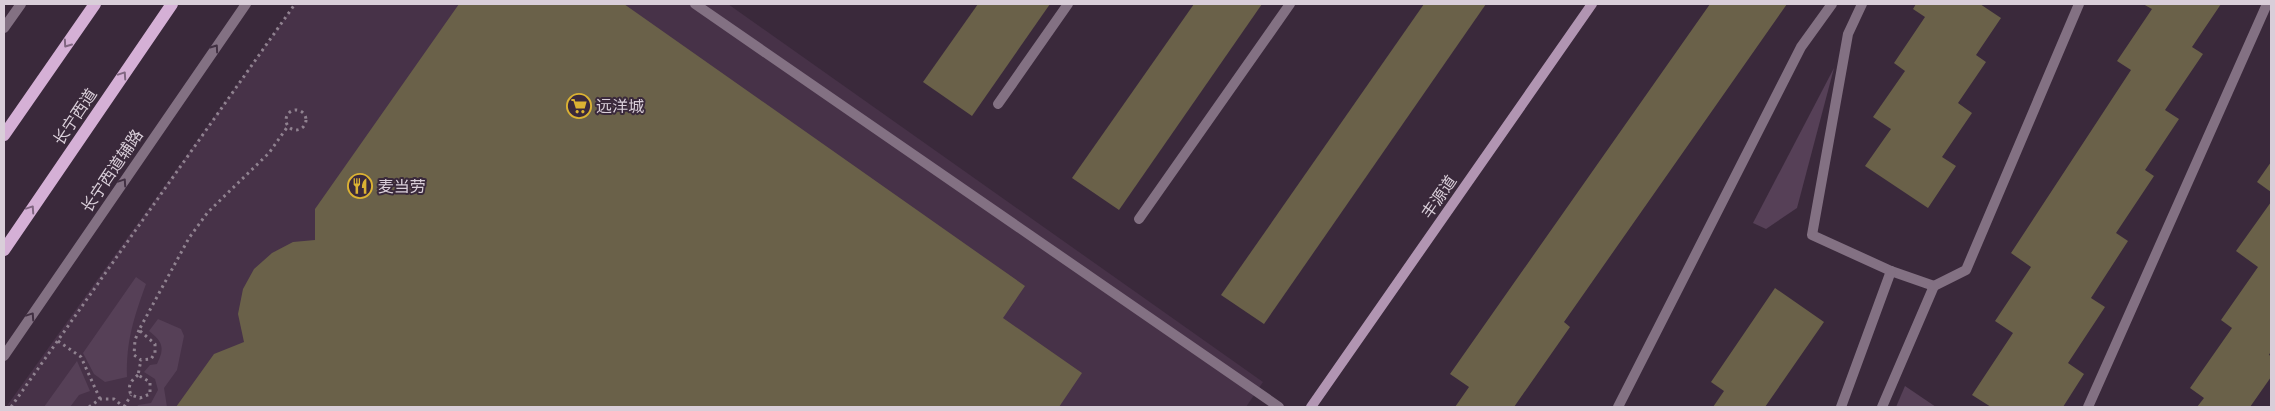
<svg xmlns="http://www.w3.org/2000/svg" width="2275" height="411" font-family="'Crimson Pro','Noto Sans SC',serif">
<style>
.built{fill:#473248}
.green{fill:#564057}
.building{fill:#6a6149}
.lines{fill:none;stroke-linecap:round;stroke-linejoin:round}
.path{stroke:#908290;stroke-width:3;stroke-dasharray:2.5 4;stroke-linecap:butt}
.lane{stroke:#837183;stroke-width:10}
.street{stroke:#837183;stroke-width:10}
.secondary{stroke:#b195b2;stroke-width:10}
.primary{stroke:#d5b0d6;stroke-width:12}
.oneway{stroke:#806681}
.oneway2{stroke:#413042}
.labels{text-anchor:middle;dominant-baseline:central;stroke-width:4;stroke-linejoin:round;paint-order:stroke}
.poi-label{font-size:16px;fill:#d9ced9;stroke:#3a293b;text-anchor:start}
.street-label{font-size:16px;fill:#d9ced9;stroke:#3a293b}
</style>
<rect width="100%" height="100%" fill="#3a293b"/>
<!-- built -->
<path class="built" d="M295 4H728L1263 382 1246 407H6Z"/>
<!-- green -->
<g class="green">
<path d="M1834 68 1797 208 1766 229 1753 223Z"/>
<path d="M136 277 146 284C134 317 126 341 127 377L105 382 94 374 83 353Z"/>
<path d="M158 319 181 329 184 336 177 370 164 388 167 407H137L138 405 151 403 158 390 155 379 144 372 150 365 157 364C165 348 163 342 149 331Z"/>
<path d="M77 361 90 391 79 395 70 407H44Z"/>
<path d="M1905 386 1936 407H1896Z"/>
</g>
<!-- building -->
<g class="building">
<path d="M459 4H624L1025 286 1003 318 1082 373 1059 407H176L214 354 244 342 238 314 243 289 254 269 272 253 293 242 315 240V209Z"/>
<path d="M978 4H1050L972 116 923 82Z"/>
<path d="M1194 4H1262L1119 210 1072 178Z"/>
<path d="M1424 4H1486L1264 324 1221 295Z"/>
<path d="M1710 4H1787L1564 322 1570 327 1514 407H1455L1469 387 1450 374Z"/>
<path d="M1916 4H1980L2001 18 1976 55 1986 62 1958 103 1972 113 1942 157 1956 166 1928 208 1865 166 1891 129 1873 117 1905 71 1894 63 1925 17 1913 9Z"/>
<path d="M2143 4H2221L2192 47 2203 54 2165 110 2179 119 2145 170 2154 176 2116 233 2128 241 2091 298 2105 307 2068 363 2084 374 2063 407H1991L1972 395 2013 333 1995 321 2031 267 2011 253 2131 70 2117 61 2152 9Z"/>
<path d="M2271 162V192L2257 182Z"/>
<path d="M2271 202V351L2269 355 2271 356V377L2250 407H2197L2204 398 2190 388 2232 328 2221 320 2258 267 2236 251Z"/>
<path d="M1775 288 1824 322 1765 407H1713L1724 391 1711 382Z"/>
</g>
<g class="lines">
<!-- path -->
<g class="path">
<circle cx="296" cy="120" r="10"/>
<path d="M139 330 135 340 134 355 141 360 151 359 155 353V344L139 330 189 238 208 212 269 153 288 126"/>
<path d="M58 341 81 357 100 399"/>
<path d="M138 375C131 381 127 385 131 395L140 398 150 394V382L138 375 141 360"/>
<path d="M11 407 295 4"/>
<path d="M89 407 100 399H114L124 407"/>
<path d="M124 407 131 395"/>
</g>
<!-- lane -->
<g class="lane">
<path d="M1862 4 1848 34 1812 235 1891 271 1934 286 1882 407"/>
<path d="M998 104 1068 4"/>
<path d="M1139 219 1290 4"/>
<path d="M1934 286 1966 270 2079 4"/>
<path d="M1841 407 1891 271"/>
<path d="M2088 407 2267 4"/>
</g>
<!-- street -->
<g class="street">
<path d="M695 4 1279 407"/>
<path d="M4 28 21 4"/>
<path d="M4 356 246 4"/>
<path d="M1618 407 1801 47 1832 4"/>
</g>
<!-- secondary -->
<path class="secondary" d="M1311 407 1592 4"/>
<!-- primary -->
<g class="primary">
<path d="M4 135 95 4"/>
<path d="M4 250 172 4"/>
</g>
</g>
<!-- one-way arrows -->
<defs><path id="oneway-chevron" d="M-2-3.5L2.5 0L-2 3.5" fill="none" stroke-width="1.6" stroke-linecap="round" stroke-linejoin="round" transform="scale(1.25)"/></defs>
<g class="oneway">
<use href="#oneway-chevron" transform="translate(67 44) rotate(125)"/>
<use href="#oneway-chevron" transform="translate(123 75) rotate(-56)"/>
<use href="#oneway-chevron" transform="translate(31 209) rotate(-56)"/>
</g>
<g class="oneway2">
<use href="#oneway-chevron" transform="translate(215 48) rotate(-55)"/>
<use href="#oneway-chevron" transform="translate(123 182) rotate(-56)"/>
<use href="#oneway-chevron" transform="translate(31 316) rotate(-56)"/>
</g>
<!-- icons -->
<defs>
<symbol id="supermarket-ring" viewBox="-11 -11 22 22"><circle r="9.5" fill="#3a293b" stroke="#dbb233" stroke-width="1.5"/><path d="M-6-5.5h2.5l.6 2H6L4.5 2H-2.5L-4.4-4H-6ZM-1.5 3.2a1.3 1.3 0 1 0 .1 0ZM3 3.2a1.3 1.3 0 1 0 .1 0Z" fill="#dbb233"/></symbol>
<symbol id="restaurant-ring" viewBox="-11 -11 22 22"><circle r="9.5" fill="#3a293b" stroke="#dbb233" stroke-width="1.5"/><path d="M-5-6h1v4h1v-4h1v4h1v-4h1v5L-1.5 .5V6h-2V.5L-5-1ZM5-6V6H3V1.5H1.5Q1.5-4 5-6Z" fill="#dbb233"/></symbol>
</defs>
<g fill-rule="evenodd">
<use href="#supermarket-ring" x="565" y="92" width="28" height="28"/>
<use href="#restaurant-ring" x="346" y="172" width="28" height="28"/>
</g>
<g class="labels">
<!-- poi labels -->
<g class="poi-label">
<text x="596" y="106">远洋城</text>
<text x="378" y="186">麦当劳</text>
</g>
<!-- street labels -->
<g class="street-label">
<text transform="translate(75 117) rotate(-56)">长宁西道</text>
<text transform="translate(112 171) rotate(-56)">长宁西道辅路</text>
<text transform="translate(1439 197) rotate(-55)">丰源道</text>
</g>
</g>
<!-- border -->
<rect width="2275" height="411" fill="none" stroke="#d9ced9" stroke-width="10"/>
</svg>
